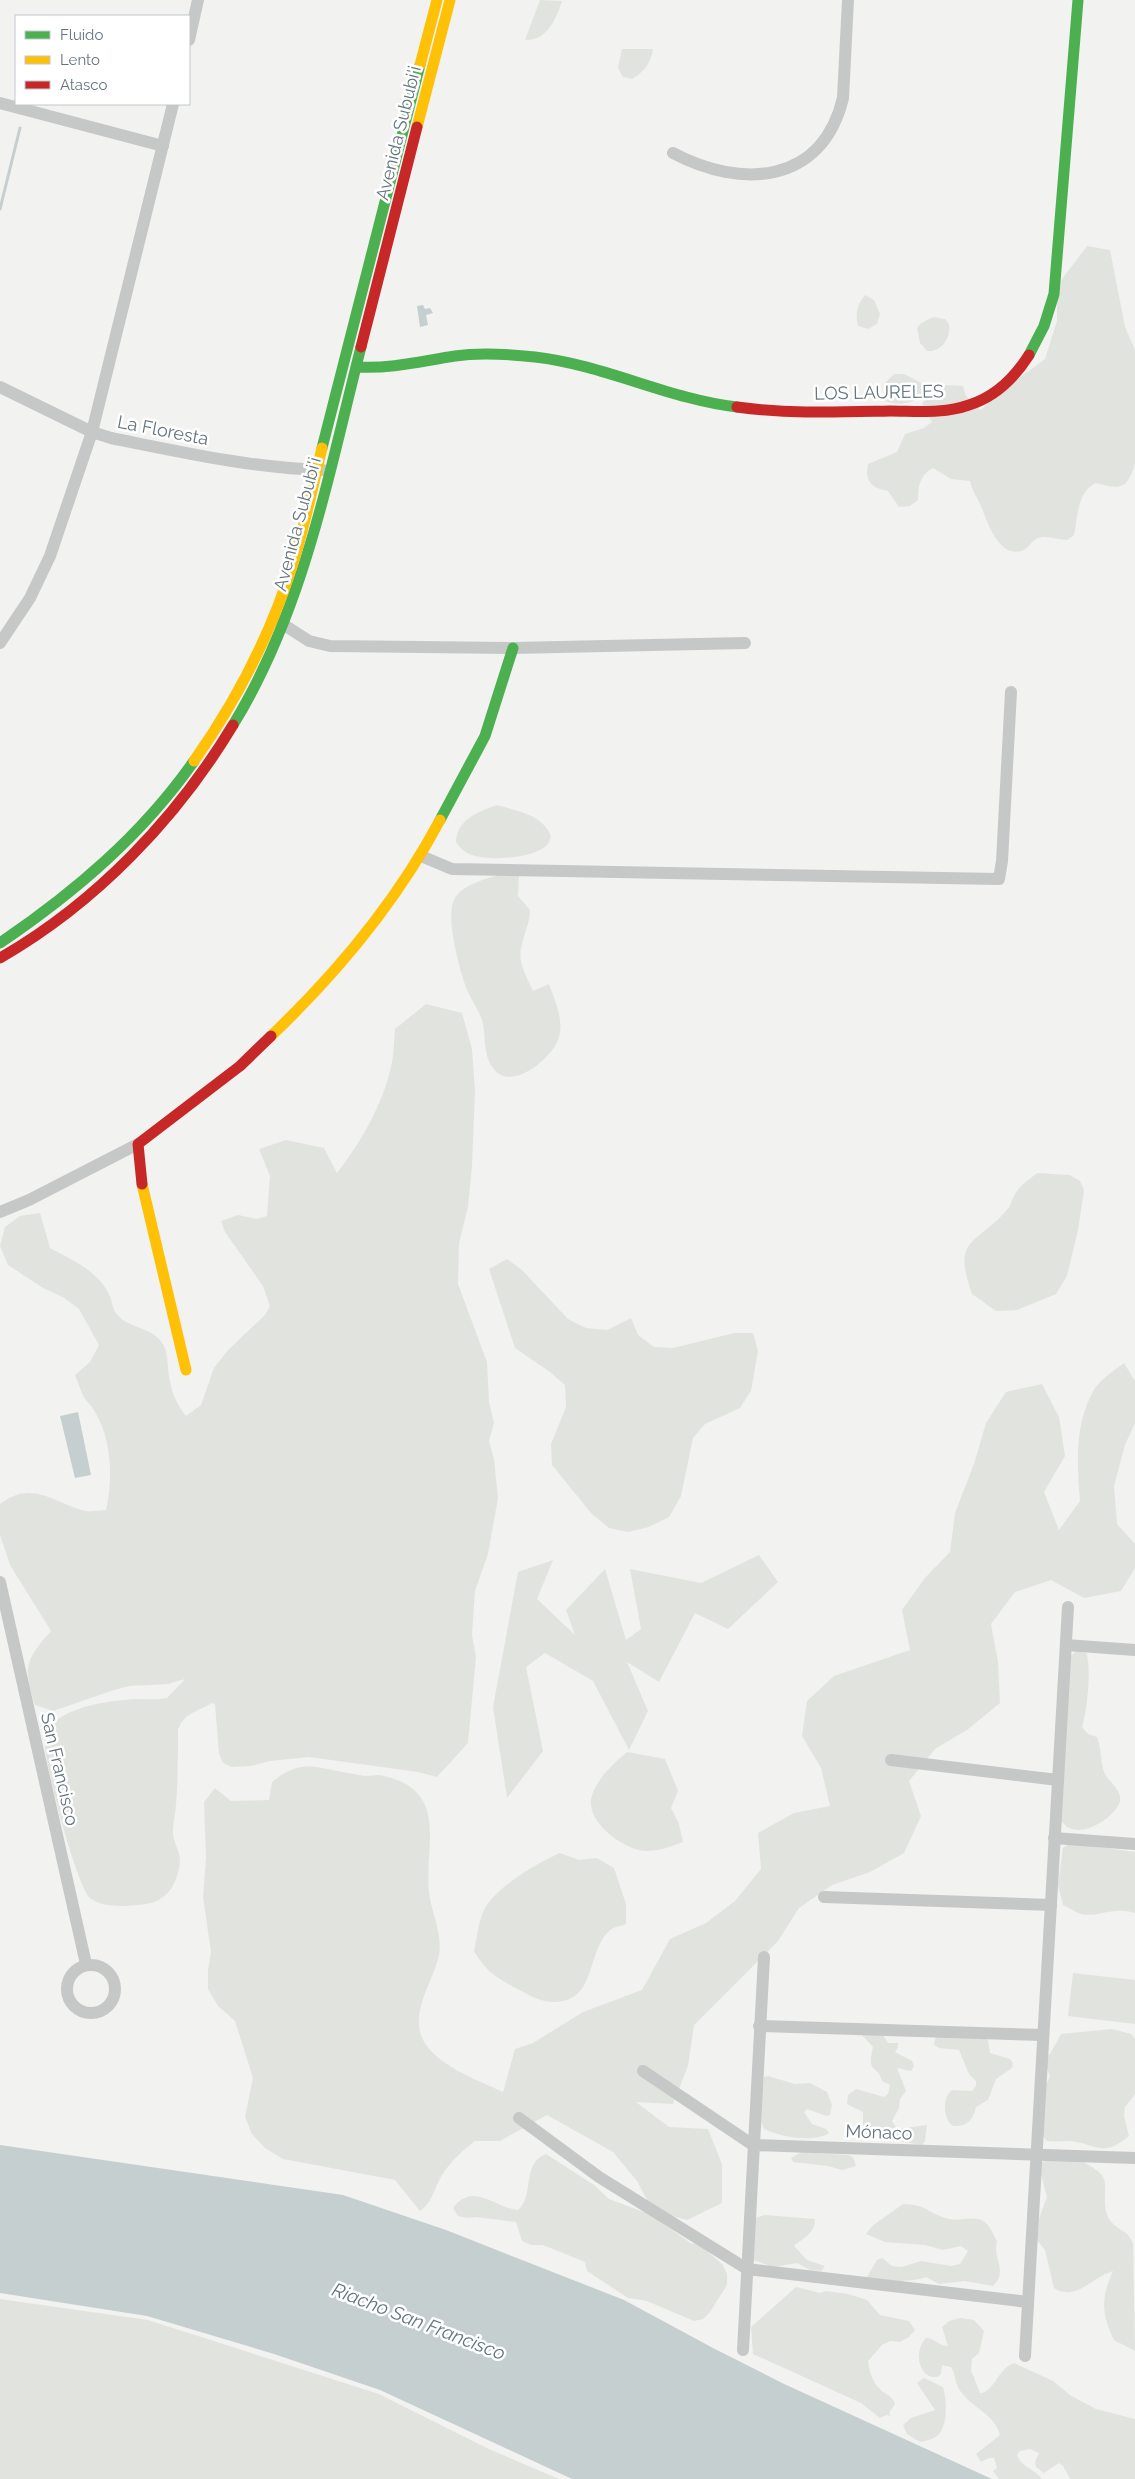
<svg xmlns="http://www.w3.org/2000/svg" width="1135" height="2479" font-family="Raleway,sans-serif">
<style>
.green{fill:#e1e4de}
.water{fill:#c6cfd0}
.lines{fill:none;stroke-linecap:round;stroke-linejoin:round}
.stream{stroke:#c6cfd0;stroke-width:3}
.street{stroke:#c6c8c8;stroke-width:12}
.fast{stroke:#4caf50;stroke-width:11}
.slow{stroke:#ffc107;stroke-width:11}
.jam{stroke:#c62828;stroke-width:11}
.labels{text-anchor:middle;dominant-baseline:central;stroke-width:5;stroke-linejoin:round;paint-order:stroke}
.street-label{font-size:18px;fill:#65757e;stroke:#fff}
.water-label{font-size:19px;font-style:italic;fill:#61777b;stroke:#fff}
</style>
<rect width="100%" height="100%" fill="#f2f2f1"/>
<!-- green -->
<g class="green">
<path d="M540 0 562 1C556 19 547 41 525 40Z"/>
<path d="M622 49H653C651 63 644 72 632 79L623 77 618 68Z"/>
<path d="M1087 246 1110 250 1125 327 1135 350V464C1127 489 1121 490 1096 483 1077 492 1078 516 1074 535L1067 540C1058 540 1044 534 1036 539 1031 542 1028 549 1021 551 998 557 987 521 981 506 977 497 972 491 970 481L951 479 933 468C920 475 918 486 918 500L910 506 899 507 888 491C872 488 864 481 868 464L897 452 905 434 924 428 932 422 922 403 944 385 963 386 966 396 981 410 995 396 1045 359 1057 321V298L1062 279Z"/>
<path d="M865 295 874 300 880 314 877 324 868 329 858 326C855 313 857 305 865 295Z"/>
<path d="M933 317 945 319 949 324C951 338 942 352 927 351L920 343 917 328 920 324Z"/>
<path d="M894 374H904L923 384 925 389C918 405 899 406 885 401L883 385Z"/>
<path d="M497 805C517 811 543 815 551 836 550 839 549 844 546 846 532 859 479 863 464 851 461 849 458 845 456 842 457 819 478 812 497 805Z"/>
<path d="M498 875 519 876 518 896 530 910C530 924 523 935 521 949 518 963 527 978 533 991L549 984C555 1001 565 1022 558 1040 551 1059 510 1093 493 1068 482 1054 487 1033 481 1017 477 1008 471 999 467 990 460 971 444 915 455 898 464 884 483 880 498 875Z"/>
<path d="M426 1004 462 1013 472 1049 475 1091 472 1166 468 1207 459 1243 458 1284 487 1362 489 1402 494 1423 489 1441 494 1459 498 1498 488 1554 475 1591 472 1635 476 1657 468 1743 437 1777 418 1772 309 1757 270 1761 251 1766 231 1767 223 1763 219 1754 215 1704 212 1703C198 1712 184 1712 178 1730 178 1755 178 1780 176 1805 175 1814 173 1823 173 1832 173 1845 183 1852 179 1868 175 1888 165 1901 146 1904 130 1906 103 1909 90 1898 77 1887 40 1752 45 1735 46 1732 49 1727 51 1725 69 1706 112 1700 137 1699 147 1699 157 1700 167 1698L185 1679 168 1684 129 1686 111 1691 53 1711 35 1705C23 1668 25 1660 51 1631L10 1565 0 1535V1504C33 1479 53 1503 86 1511 92 1512 99 1510 106 1510 113 1480 112 1439 95 1412 92 1406 87 1402 84 1397 80 1390 78 1382 75 1375L90 1362 99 1345 79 1309 63 1297 43 1288 8 1265 0 1246 5 1227 20 1216 40 1213 50 1248C72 1260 97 1270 109 1294 112 1300 112 1308 116 1313 127 1329 152 1326 163 1344 169 1354 167 1370 170 1381 172 1394 178 1406 186 1416L201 1405 214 1368 228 1350 265 1315 270 1306 263 1286 225 1232 221 1221 238 1215 257 1219 267 1216 270 1176 259 1149 286 1140 324 1148 337 1173C361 1142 382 1106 391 1067 394 1055 394 1041 395 1029Z"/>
<path d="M1037 1173 1070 1175 1080 1181 1084 1190 1078 1230 1067 1276 1056 1294 1017 1310 996 1311 972 1294C952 1237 975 1246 1006 1211 1011 1206 1011 1201 1015 1194 1020 1185 1030 1179 1037 1173Z"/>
<path d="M507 1259 522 1270 568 1319 586 1328 607 1330 631 1318 638 1335 654 1347 673 1348 734 1333H753L758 1351 751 1391 740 1408 705 1424 693 1438 681 1496 669 1517 649 1527 628 1532 609 1528 591 1513 552 1465 551 1444 566 1407 565 1385 550 1372 515 1348 489 1269Z"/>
<path d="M1124 1363 1135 1381V1423L1125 1445 1114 1486 1117 1524 1135 1544V1568L1121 1591 1084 1598 1051 1580 1015 1592 991 1624 998 1662 1000 1703 967 1730 935 1749 909 1781 921 1816 904 1853 870 1872 832 1885 799 1908 778 1941 694 2025 688 2066 673 2104 636 2102 669 2127 708 2129 722 2164V2203L687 2220 653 2211 637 2181 613 2152 547 2115 500 2141H475C462 2151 451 2161 442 2175 434 2188 433 2202 420 2211L395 2180 283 2159 265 2148 252 2134 245 2117 253 2078 235 2021 218 2006 208 1989V1970L211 1952 203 1897 206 1858 204 1802 215 1788 231 1801 269 1800 272 1782C299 1760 311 1766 343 1772 350 1773 358 1775 365 1776 371 1776 378 1774 384 1776 450 1791 424 1846 429 1892 431 1912 443 1934 439 1955 434 1979 412 2009 421 2035 431 2064 478 2080 503 2092L515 2049 533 2043 583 2012 642 1990 670 1939 706 1923 735 1901 761 1869 758 1833 794 1813 830 1806 821 1768 802 1736 807 1701 834 1676 910 1650 902 1610 925 1578 950 1552 955 1513 974 1464 986 1423 1006 1392 1042 1384 1059 1417 1065 1456 1044 1492 1059 1530 1080 1501C1077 1463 1074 1423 1095 1388 1101 1379 1115 1370 1124 1363Z"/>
<path d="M759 1555 778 1582 728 1629 695 1613 659 1682 627 1662 648 1711 629 1750 593 1681 545 1653 526 1667 543 1751 507 1798 493 1707 518 1572 553 1560 537 1599 575 1635 566 1610 605 1569 626 1640 641 1629 630 1569 701 1583Z"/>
<path d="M1076 1651 1086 1653C1092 1665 1087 1713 1082 1727L1088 1734 1097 1737C1102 1749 1100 1763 1105 1774 1110 1783 1122 1790 1120 1801 1116 1818 1073 1846 1060 1818L1069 1658Z"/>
<path d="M627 1752 665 1759 678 1791 671 1808 679 1824 683 1842C670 1847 659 1851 645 1851 625 1850 588 1824 591 1800 594 1781 613 1764 627 1752Z"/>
<path d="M1071 1843 1135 1852V1913C1112 1906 1099 1918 1081 1914 1075 1912 1068 1907 1063 1905L1058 1885 1063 1848Z"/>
<path d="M560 1853 579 1860 597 1858 614 1868 626 1904V1924C621 1926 613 1927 609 1931 588 1951 595 1995 563 2001 548 2004 536 1999 523 1992 500 1979 488 1975 474 1951 477 1939 478 1924 483 1912 494 1888 537 1863 560 1853Z"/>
<path d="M1073 1973 1135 1980V2024L1068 2016Z"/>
<path d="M1112 2029 1131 2034 1135 2039V2094L1125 2107 1124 2116 1129 2136C1100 2160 1096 2142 1067 2141 1060 2141 1054 2142 1047 2141L1041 2134 1046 2085 1050 2076 1043 2059 1050 2054 1061 2034Z"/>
<path d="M861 2034 883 2035 888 2043H898V2048L895 2052 912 2061 914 2066 911 2071 897 2068 906 2091 900 2099 899 2108 892 2121 897 2129 927 2125 925 2141 922 2145 863 2135V2112L847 2104 848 2095 856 2089 884 2097 888 2094 890 2085 882 2081C878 2064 866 2075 873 2047Z"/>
<path d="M936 2035 984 2038 988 2040 990 2053 1010 2059 1013 2063 1012 2068 996 2079 988 2100 976 2107C973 2120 967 2127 953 2126 943 2119 942 2097 952 2090L972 2091 976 2086V2081L969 2074 959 2050 939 2048 934 2045Z"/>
<path d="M768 2076 795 2084 810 2083 827 2092 832 2105 830 2115 826 2116 807 2109 804 2112 812 2124 826 2129 829 2133C814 2143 780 2137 764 2129L756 2109 764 2077Z"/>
<path d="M801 2152 848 2155 853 2157 856 2166 842 2170 828 2166 793 2162 791 2158Z"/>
<path d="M546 2154 594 2185 609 2199 649 2214 692 2244 698 2243 723 2265 727 2274V2285L710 2312 703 2319 694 2321 647 2301 628 2298 587 2271 585 2262 543 2245H531L522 2241 516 2222 476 2217 466 2218 458 2216 453 2208C474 2181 494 2208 518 2210 535 2195 521 2163 546 2154Z"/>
<path d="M1077 2158C1085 2163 1095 2168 1101 2174 1110 2183 1100 2204 1109 2219 1117 2231 1126 2228 1133 2243L1135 2351 1114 2340C1101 2314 1101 2297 1113 2271 1092 2277 1076 2302 1054 2288L1045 2250 1033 2235 1047 2197 1041 2174V2163L1049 2159Z"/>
<path d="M903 2204C928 2204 931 2216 950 2219 959 2221 973 2216 981 2220 989 2223 993 2234 997 2241 992 2260 1009 2270 993 2286L965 2281 939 2284 926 2277C915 2282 879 2283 867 2277L877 2260 882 2258 892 2266 902 2267 921 2261 951 2266 960 2264 968 2251 961 2246 943 2250 925 2245 885 2242 866 2234 872 2226Z"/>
<path d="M765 2215 815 2219C815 2234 803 2238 794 2246L807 2260 825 2266 821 2271 810 2270 797 2263 773 2267 753 2260 755 2218Z"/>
<path d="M796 2287 820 2293 826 2291 848 2294 867 2300 880 2315 909 2321 915 2330 909 2337 900 2342 890 2341 882 2345 868 2361C869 2369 872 2381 878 2387 884 2395 892 2394 895 2404L889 2413 891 2416 887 2415 880 2418 861 2403 753 2354 751 2327Z"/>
<path d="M0 2299 148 2320 379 2394 489 2449 559 2479H0Z"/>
<path d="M960 2318 974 2320 984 2331 979 2353 972 2359 971 2370 980 2393C994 2393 998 2368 1014 2363L1053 2381 1070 2395 1096 2409 1135 2419V2479H1070L1063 2466 1059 2463 1044 2473 1036 2467 1035 2462 1039 2453 1030 2449 1020 2451 1017 2455C1022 2468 1034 2468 1042 2479H999L993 2471 997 2468 994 2458H989L981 2462 976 2454 1000 2435C994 2413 973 2409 961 2392 955 2385 956 2375 951 2367L942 2365 941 2374 937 2377C917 2378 914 2350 926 2338 934 2338 939 2346 948 2346L942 2327 949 2321Z"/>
<path d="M924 2378 943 2387C947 2400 948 2424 939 2434 935 2439 926 2441 920 2442L907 2434 903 2425 911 2418 935 2410 917 2383Z"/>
</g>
<!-- water -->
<g class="water">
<path d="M423 305 425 309 430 308 433 313 426 315 428 325 420 327 417 306Z"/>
<path d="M78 1412 91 1475 75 1478 60 1416Z"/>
<path d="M0 2145 343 2195 446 2230 624 2300 713 2348 782 2383 992 2479H572L380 2390 274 2354 147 2316 0 2293Z"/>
</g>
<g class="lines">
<!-- stream -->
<path class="stream" d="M0 209 20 128"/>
<!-- street -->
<g class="street">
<path d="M189 40 198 0"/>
<path d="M0 103 163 146"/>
<path d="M673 153C741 189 822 185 843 98L848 0"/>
<path d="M0 387 92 432 111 438C181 452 252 468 323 470"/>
<path d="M278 621 309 641 330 646 513 648 745 643"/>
<path d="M0 643 30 598 50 556 92 432 173 104"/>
<path d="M421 856 452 869 999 879 1002 861 1011 692"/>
<path d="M0 1212 29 1200 138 1144"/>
<path d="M0 1582 86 1964"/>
<path d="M1066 1645 1135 1650"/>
<path d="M891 1760 1058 1780"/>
<path d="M1054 1838 1135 1844"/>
<path d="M824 1897 1051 1905"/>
<circle cx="91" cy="1989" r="24"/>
<path d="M759 2026 1043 2035"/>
<path d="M643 2071 753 2145 1135 2158"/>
<path d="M519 2118 599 2177 747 2269 1028 2302"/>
<path d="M743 2350 764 1957"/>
<path d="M1025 2356 1068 1607"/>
</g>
<!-- fast -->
<g class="fast">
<path d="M1029 355 1044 326 1054 294 1078 0"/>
<path d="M357 367C391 369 422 361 455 356 481 352 508 354 535 357 605 365 668 399 737 407"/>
<path d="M322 448 420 65"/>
<path d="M233 725C304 609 328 476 361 347"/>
<path d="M440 820 485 736 513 648"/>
<path d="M0 943C75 892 142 835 194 761"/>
</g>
<!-- slow -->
<g class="slow">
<path d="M420 65 437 0"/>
<path d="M417 127 450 0"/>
<path d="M194 761C237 700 271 634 293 563 305 525 313 486 322 448"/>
<path d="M271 1036C338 972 397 901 440 820"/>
<path d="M142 1184 186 1370"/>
</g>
<!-- jam -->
<g class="jam">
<path d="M361 347 417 127"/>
<path d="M737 407C788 414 839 412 890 411 916 411 944 414 969 405 995 397 1015 377 1029 355"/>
<path d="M0 958C96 903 177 818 233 725"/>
<path d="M142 1184 138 1144 240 1066 271 1036"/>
</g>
</g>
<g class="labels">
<!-- street labels -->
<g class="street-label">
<text transform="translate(398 133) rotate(-76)">Avenida Sububi'i</text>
<text transform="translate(879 392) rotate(-1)">LOS LAURELES</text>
<text transform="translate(163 430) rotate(11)">La Floresta</text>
<text transform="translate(297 524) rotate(-75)">Avenida Sububi'i</text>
<text transform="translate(60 1769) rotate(77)">San Francisco</text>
<text transform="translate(879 2132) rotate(2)">Mónaco</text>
</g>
<!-- water labels -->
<g class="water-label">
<text transform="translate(419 2321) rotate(21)">Riacho San Francisco</text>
</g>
</g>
<!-- legend -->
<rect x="15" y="15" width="175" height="90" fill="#ffffff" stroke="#c1c8cb"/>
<rect x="25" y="31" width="25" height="8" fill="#4caf50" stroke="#c1c8cb"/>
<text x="60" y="40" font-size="15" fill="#65757e">Fluido</text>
<rect x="25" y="56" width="25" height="8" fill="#ffc107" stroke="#c1c8cb"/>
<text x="60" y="65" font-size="15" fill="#65757e">Lento</text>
<rect x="25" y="81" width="25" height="8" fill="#c62828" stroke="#c1c8cb"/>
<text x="60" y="90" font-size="15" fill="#65757e">Atasco</text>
</svg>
